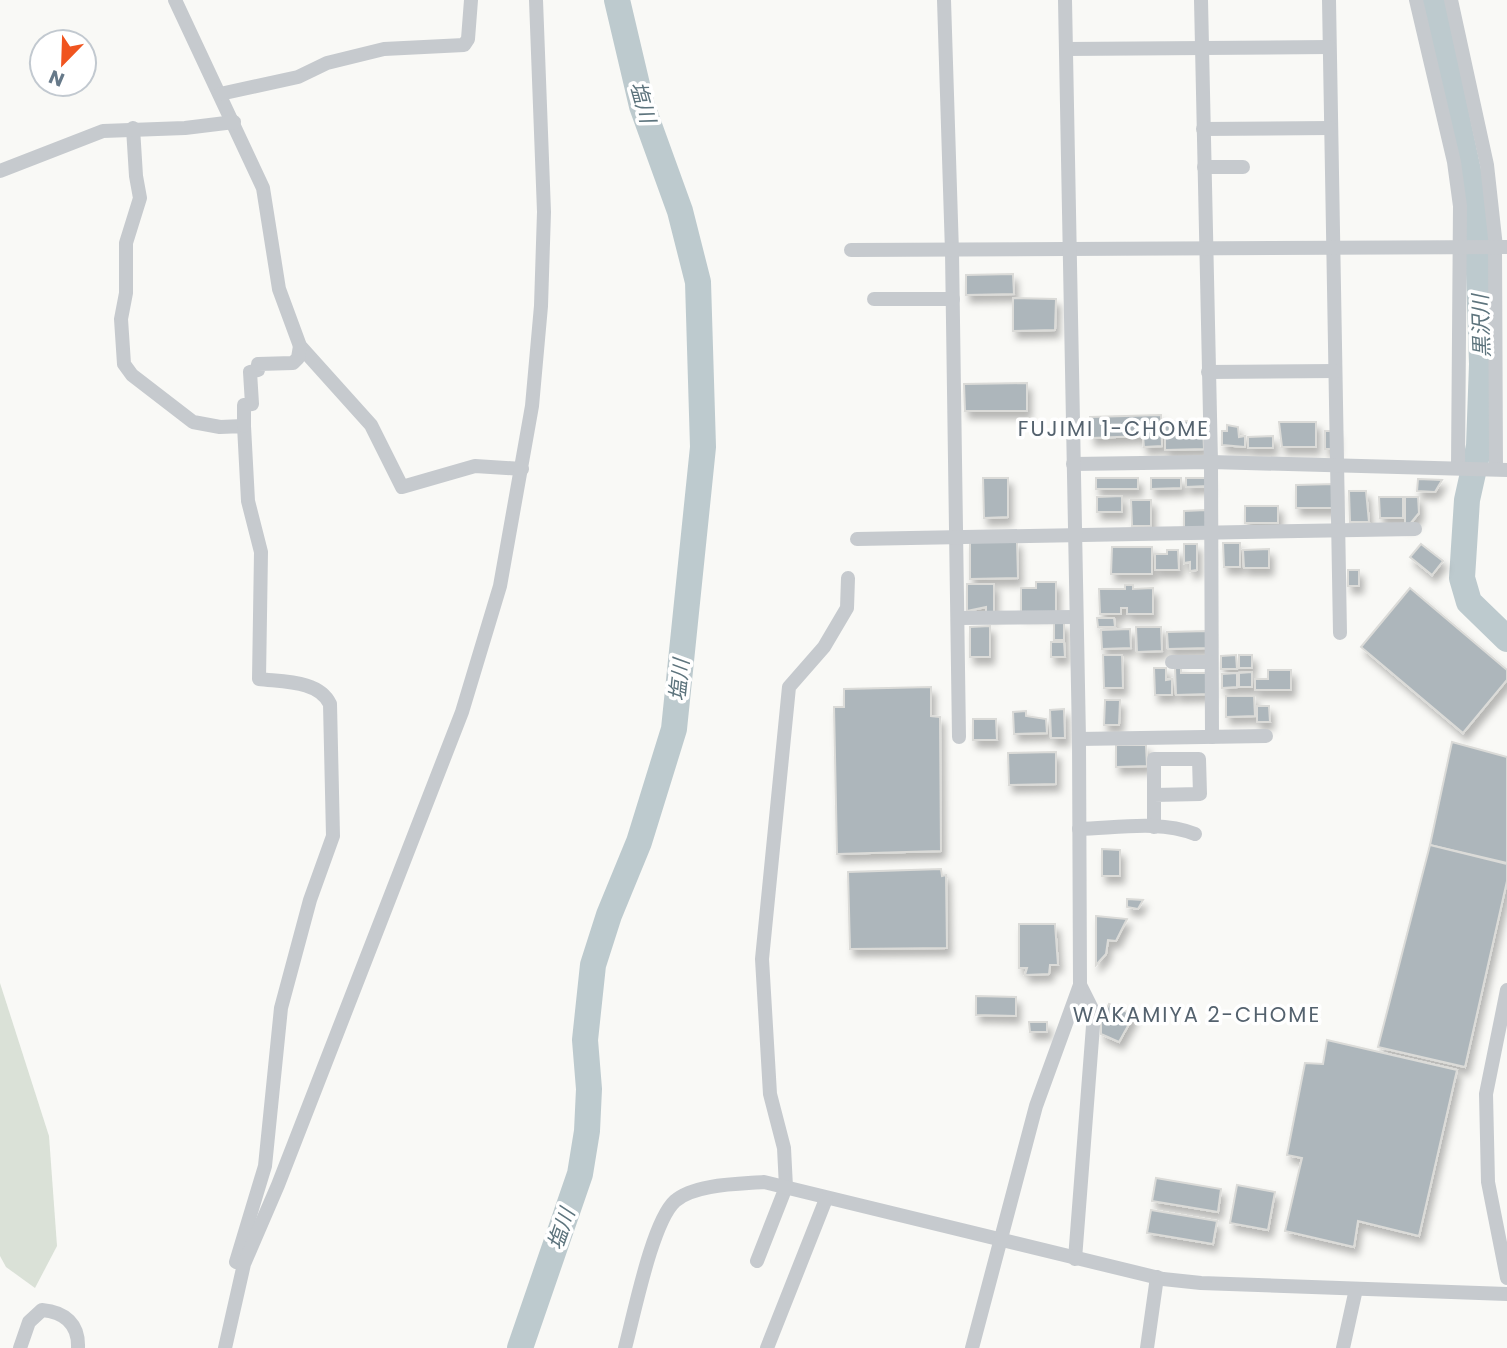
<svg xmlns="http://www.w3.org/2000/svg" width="1507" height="1348" font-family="Poppins,'Noto Sans JP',sans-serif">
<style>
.green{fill:#dae1d7}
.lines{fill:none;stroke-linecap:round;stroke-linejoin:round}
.river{stroke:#bdcace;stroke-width:26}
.building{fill:#adb6bb;stroke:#dbdbd8;stroke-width:2;filter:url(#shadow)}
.minor{stroke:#c6cace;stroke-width:14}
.labels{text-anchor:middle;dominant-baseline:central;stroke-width:7;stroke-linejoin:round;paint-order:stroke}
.water-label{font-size:21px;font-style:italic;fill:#5d747d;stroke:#fff}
.neighbourhood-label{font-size:21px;letter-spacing:2px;fill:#54626e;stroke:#fff}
</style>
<defs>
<filter id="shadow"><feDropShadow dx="4" dy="7" stdDeviation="3.5" flood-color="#0004"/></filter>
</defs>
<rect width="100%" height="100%" fill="#f9f9f6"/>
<!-- green -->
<path class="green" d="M0 983 49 1136 57 1246 35 1288 6 1267 0 1256Z"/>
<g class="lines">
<!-- river -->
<g class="river">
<path d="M1432 0 1477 213 1482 364 1479 446 1467 500 1462 578 1469 602 1507 639"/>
<path d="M520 1348 580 1174 587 1131 589 1089 585 1040 593 965 609 915 639 842 674 729 703 447 698 282 680 211 642 106 617 0"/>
</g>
</g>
<!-- building -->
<g class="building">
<path d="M1013 274 1014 294 966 295V275Z"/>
<path d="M1013 298 1056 299 1055 330 1013 331Z"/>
<path d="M1027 383V411H965L964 384Z"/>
<path d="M1161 415 1162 446 1144 447 1143 436 1091 438 1090 417Z"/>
<path d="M1192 421V427L1203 426 1204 449 1165 450V422Z"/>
<path d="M1279 422H1316V447H1282Z"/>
<path d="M1227 425 1238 427 1239 437 1245 436V447L1222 445V431H1227Z"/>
<rect x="1325" y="431" width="10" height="18"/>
<path d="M1273 436V448H1248V437Z"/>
<path d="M983 478H1008V517L984 518Z"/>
<rect x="1096" y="478" width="42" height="11"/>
<path d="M1151 478H1181V488L1151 489Z"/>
<path d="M1186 478H1207L1208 486 1186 487Z"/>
<path d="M1418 479 1442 480 1435 492 1417 491Z"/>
<path d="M1335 484V508H1296V485Z"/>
<path d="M1349 491H1366L1369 522H1350Z"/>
<path d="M1122 496V512H1097V497Z"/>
<path d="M1379 497H1403V518H1380Z"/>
<path d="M1405 497H1418L1419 513 1410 524H1405Z"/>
<path d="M1131 500H1151V526H1132Z"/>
<rect x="1245" y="506" width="33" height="17"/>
<path d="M1206 510 1207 527 1184 528V511Z"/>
<path d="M1017 541 1018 578 970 579V542Z"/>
<path d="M1223 543H1240V567H1224Z"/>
<path d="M1184 544H1197V570L1190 571V562L1184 563Z"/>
<path d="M1421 544 1443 561 1432 575 1410 557Z"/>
<path d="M1112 547H1152V574H1111Z"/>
<path d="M1269 549V568H1244L1243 550Z"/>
<path d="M1167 550H1178L1179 570H1155V554H1167Z"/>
<rect x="1348" y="570" width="11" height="16"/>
<path d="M1036 582H1056V612L1021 613V588H1036Z"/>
<path d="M967 584H994V614H986V607L967 611Z"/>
<path d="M1125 585H1133V589L1153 588V614H1127V608H1121V614H1100L1099 589H1125Z"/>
<path d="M1410 588 1507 670V680L1463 733 1361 647Z"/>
<path d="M1097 618H1114L1115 627H1098Z"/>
<rect x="1054" y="623" width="10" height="17"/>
<path d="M990 626V657H970V627Z"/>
<path d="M1136 627H1161L1162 651 1137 652Z"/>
<path d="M1130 629 1131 648 1102 649 1101 630Z"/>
<path d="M1207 631V648L1168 649 1167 632Z"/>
<path d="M1051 642H1064L1065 657H1051Z"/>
<path d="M1103 655H1122L1123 688H1104Z"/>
<path d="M1236 655 1237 669H1221V656Z"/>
<rect x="1239" y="655" width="13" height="13"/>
<path d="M1154 668H1166V680L1172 679V695H1155Z"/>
<path d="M1175 668H1181V673H1208L1209 694 1176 695Z"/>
<path d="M1268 670H1291V690H1255V679H1268Z"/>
<path d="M1252 672V687H1239V673Z"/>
<path d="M1237 673V687L1222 688V674Z"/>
<path d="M931 687V716L940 717 941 851 837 854 834 707H844V689Z"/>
<path d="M1226 696H1254L1255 716 1226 717Z"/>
<path d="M1105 700H1120L1119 725H1104Z"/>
<path d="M1257 706H1269L1270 722H1257Z"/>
<path d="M1064 709 1065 738H1051L1050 710Z"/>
<path d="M1026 711V716L1046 719 1047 733 1014 734 1013 712Z"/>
<path d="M973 719H996L997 740H973Z"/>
<path d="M1452 742 1507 757V863L1430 845Z"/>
<path d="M1116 745H1146L1147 766 1116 767Z"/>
<path d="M1056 752V784L1009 785 1008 753Z"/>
<path d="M1430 845 1507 864V881L1465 1067 1378 1047Z"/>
<path d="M1102 849 1120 850V876H1102Z"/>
<path d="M941 869 942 876 946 875 947 948 850 949 848 872Z"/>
<path d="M1127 899 1143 900 1138 909 1127 907Z"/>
<path d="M1096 916 1127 919 1116 941 1108 940 1106 954 1096 965Z"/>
<path d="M1019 924H1055L1058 965H1050L1049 974 1025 975 1027 968H1019Z"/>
<path d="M976 996 1016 997V1016L976 1015Z"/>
<path d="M1109 1004 1134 1015 1119 1042 1101 1034V1021Z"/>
<path d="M1029 1022H1047V1032H1030Z"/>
<path d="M1327 1040 1457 1070 1419 1236 1358 1221 1354 1247 1285 1231 1302 1158 1287 1155 1305 1063 1323 1064Z"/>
<path d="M1156 1178 1221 1189 1218 1212 1152 1201Z"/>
<path d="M1237 1185 1275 1192 1268 1230 1230 1223Z"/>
<path d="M1151 1210 1217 1221 1213 1244 1147 1233Z"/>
</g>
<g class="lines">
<!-- minor -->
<g class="minor">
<path d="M175 0 263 188 279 289 300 346 371 425 402 487 475 466 522 469"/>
<path d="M944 0 952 252 959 737"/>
<path d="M1201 0 1211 462 1212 737"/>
<path d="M1329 0 1340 633"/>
<path d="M1416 0 1454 162 1460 206 1458 467"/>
<path d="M1451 0 1487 165 1496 247"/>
<path d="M1066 49 1329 47"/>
<path d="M220 94 298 77 327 63 384 49 464 45 468 39 471 0"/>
<path d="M133 128 136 176 140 198 126 243V293L121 319 124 364 132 375 193 422 220 427 244 426 248 501 261 552 259 679C282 682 319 680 330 704L333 836 310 900 281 1008 265 1166 236 1262"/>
<path d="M1203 129 1330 128"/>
<path d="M1204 167H1243"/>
<path d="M0 171 103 131 185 128 234 122"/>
<path d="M1495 247 1496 468"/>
<path d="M851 250 1507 247"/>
<path d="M874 299H953"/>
<path d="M1208 372 1335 371"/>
<path d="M244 426V405L252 404 250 372 258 370V364L293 363 298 358 300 346"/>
<path d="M1073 464 1211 462 1507 470"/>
<path d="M857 539 1415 529"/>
<path d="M958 618 1076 617"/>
<path d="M1172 662H1211"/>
<path d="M1079 739 1266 736"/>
<path d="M1154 827V759H1199L1200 794 1154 795"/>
<path d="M1079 829C1117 828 1160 820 1195 834"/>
<path d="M1507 990 1486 1094 1488 1182 1507 1278"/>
<path d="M1075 1259 1094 1013 1080 985"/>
<path d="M757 1261 786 1187 784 1148 770 1094 762 959 789 687 824 647 847 608 848 578"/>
<path d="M20 1348 29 1322 42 1310C65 1312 79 1324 78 1348"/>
<path d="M225 1348 244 1264 278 1185 462 712 500 586 532 406 541 306 544 212 536 0"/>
<path d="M625 1348C634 1315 652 1222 675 1201 694 1184 739 1184 764 1182L1163 1279 1201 1283 1507 1294"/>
<path d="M767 1348 826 1199"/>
<path d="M972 1348 1036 1106 1080 985 1079 739 1065 0"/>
<path d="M1147 1348 1157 1277"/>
<path d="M1343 1348 1356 1289"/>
</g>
</g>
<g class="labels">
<!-- water labels -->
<g class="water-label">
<text transform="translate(643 102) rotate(74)">塩川</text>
<text transform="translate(1481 326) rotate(-92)">黒沢川</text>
<text transform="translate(679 680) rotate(-84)">塩川</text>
<text transform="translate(561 1229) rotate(-71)">塩川</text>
</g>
<!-- neighbourhood labels -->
<g class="neighbourhood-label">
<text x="1114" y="428">FUJIMI 1-CHOME</text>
<text x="1197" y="1014">WAKAMIYA 2-CHOME</text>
</g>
</g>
<!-- north arrow -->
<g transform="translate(63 63) rotate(203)"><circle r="33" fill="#ffffff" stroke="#c2c9d0" stroke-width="2"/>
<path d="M0-5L12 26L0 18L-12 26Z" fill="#f0541f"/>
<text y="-10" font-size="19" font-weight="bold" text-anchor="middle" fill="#667989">N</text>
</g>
</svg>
